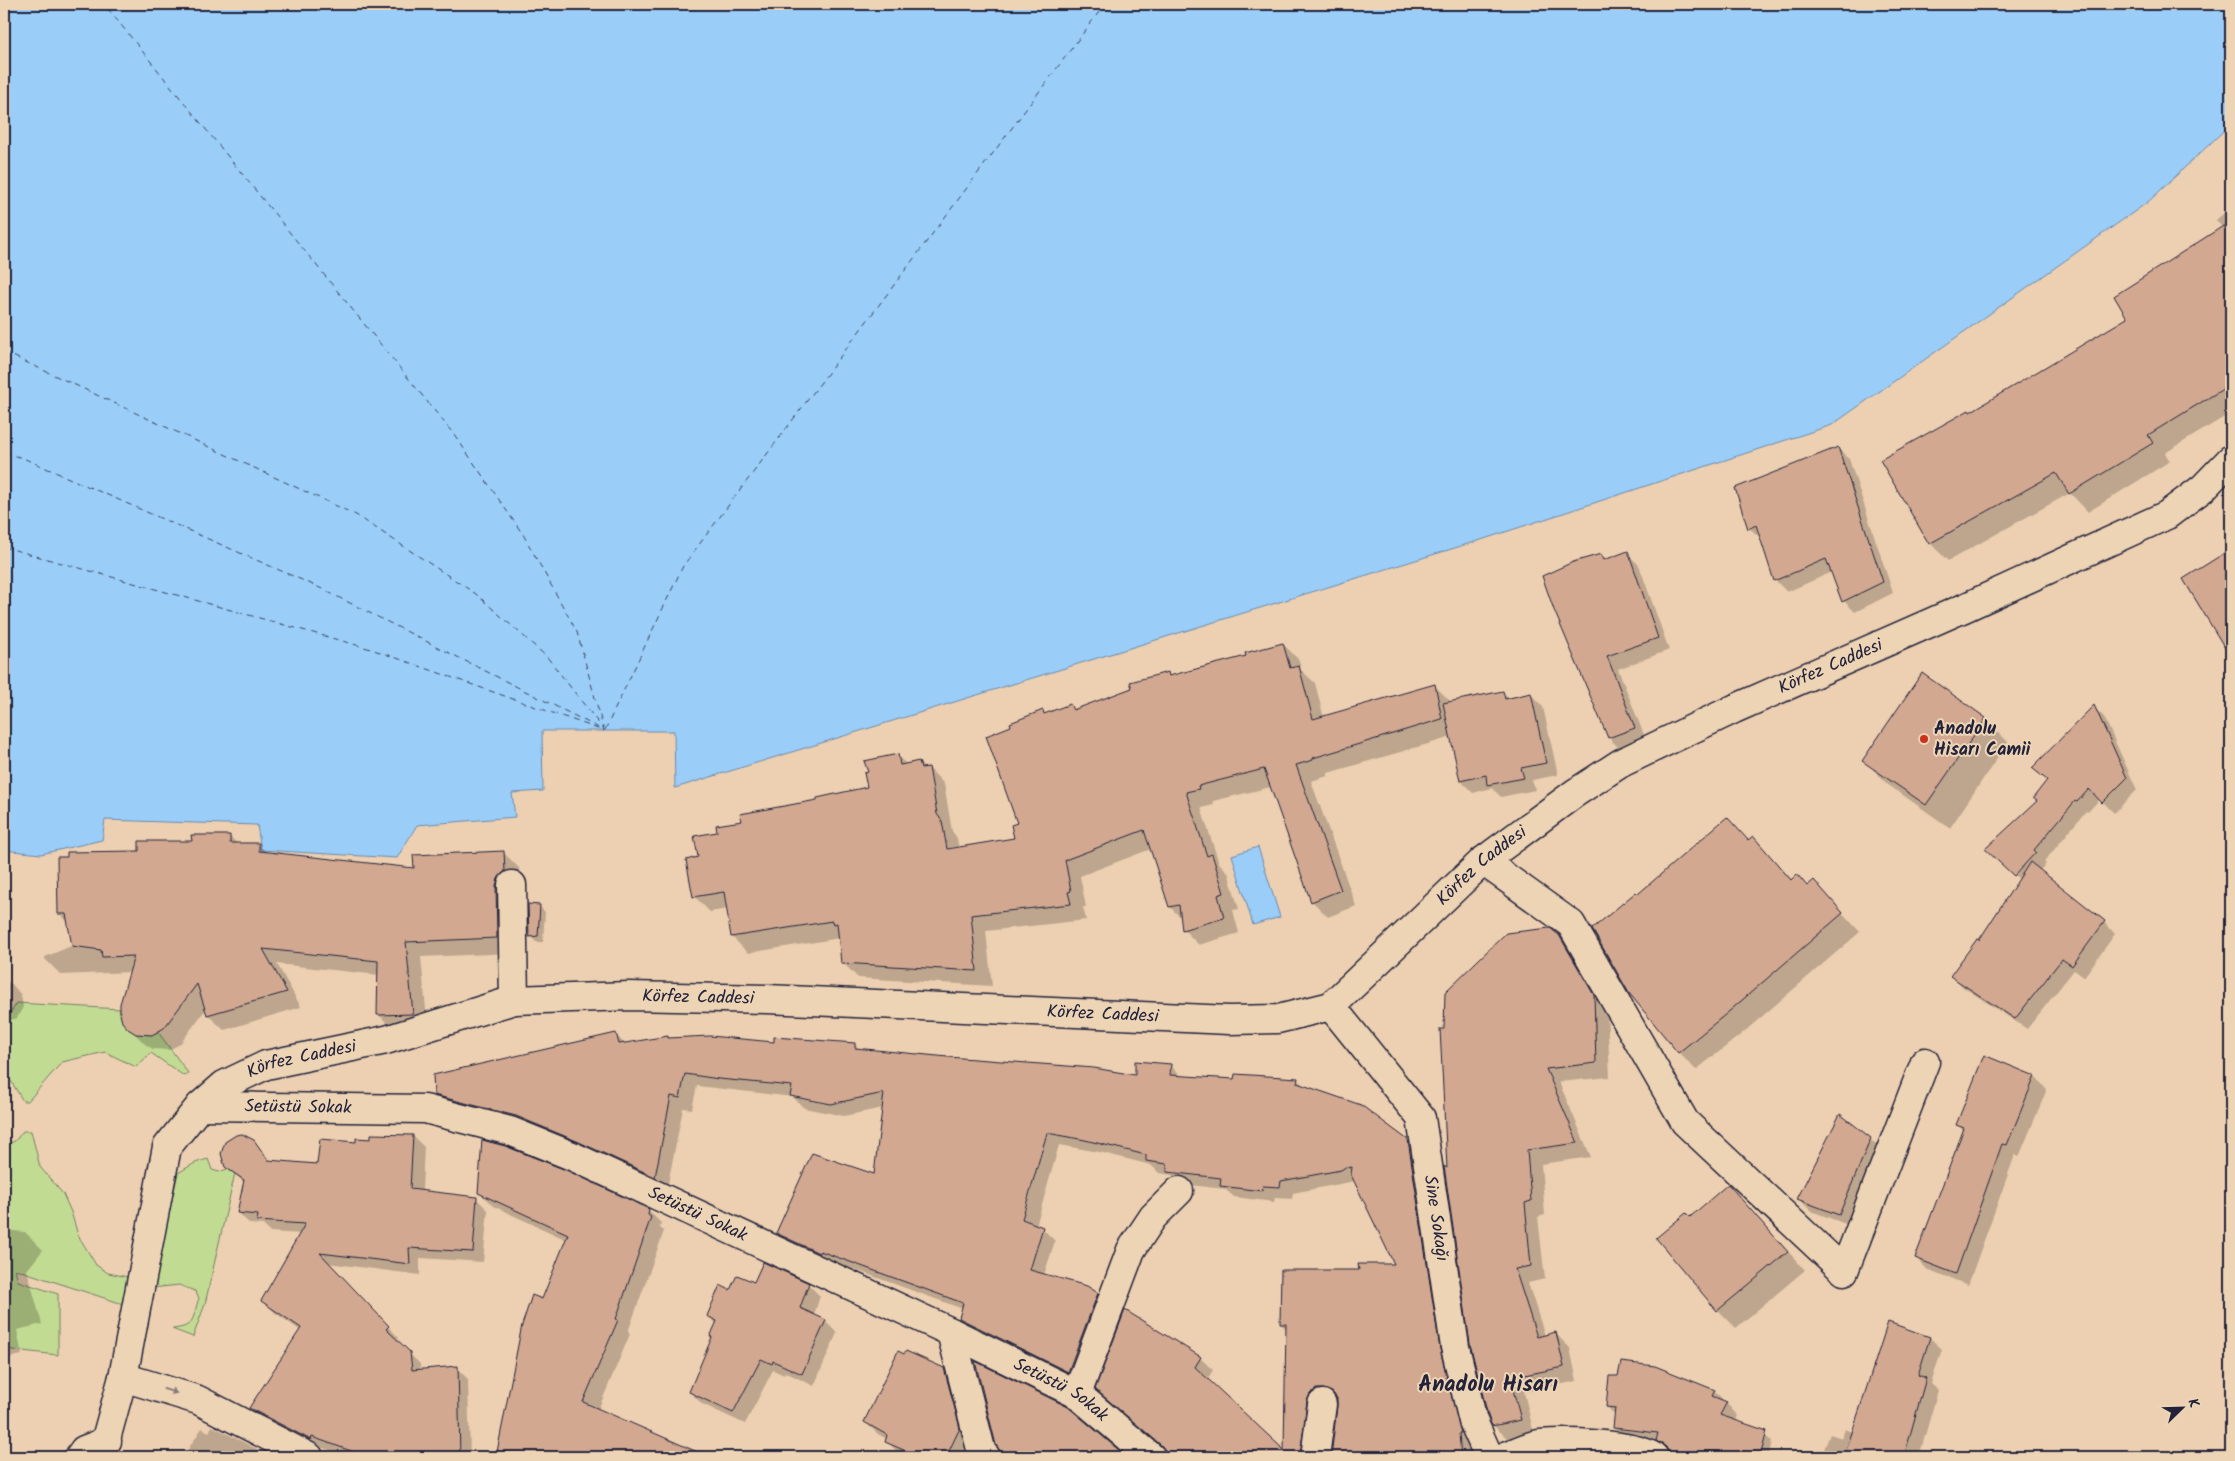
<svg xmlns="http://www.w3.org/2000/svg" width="2235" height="1461" font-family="Kalam,sans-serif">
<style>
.grass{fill:#c2db92;stroke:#727e66}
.water{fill:#9acef8;stroke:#6a89ac}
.shadow{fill:#0003}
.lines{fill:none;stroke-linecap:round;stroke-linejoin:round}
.ferry{stroke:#3a4461;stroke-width:1;stroke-dasharray:6 5;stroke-linecap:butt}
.building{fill:#d2a891;stroke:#22223b}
.street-casing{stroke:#22223b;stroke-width:31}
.secondary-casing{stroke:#22223b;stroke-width:31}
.primary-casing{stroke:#22223b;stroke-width:31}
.street{stroke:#edd4b5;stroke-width:28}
.secondary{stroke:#edd4b5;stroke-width:28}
.primary{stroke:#edd4b5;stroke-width:28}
.oneway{fill:#887b78}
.poi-dot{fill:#c8321e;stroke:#edd4b5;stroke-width:2}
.labels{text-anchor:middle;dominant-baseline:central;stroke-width:4;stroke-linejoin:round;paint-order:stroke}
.street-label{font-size:18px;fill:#22223b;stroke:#edd4b5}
.poi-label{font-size:18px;font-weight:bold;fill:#22223b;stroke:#edd4b5;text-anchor:start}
.district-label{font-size:22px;font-weight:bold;fill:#22223b;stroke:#edd4b5}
</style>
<rect width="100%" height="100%" fill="#edd0b1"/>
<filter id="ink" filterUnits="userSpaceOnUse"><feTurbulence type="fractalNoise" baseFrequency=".02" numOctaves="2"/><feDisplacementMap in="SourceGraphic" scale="10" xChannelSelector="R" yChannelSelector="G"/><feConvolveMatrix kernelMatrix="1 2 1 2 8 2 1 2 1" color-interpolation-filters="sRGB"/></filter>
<g filter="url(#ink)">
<!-- grass -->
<g class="grass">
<path d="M17 1003 120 1009C120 1028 141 1039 158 1032L188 1073 184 1076 151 1053 136 1067 105 1052 62 1062 28 1101H23L11 1081 4 1080V1016L11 1012Z"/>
<path d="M23 1131H31L40 1167 63 1194 71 1212 78 1235 96 1265 108 1273 133 1278 129 1306 15 1269 18 1281 58 1294V1355L4 1349V1145L15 1141Z"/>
<path d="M208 1159 212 1170 219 1172 227 1169 235 1173 205 1304 193 1337 172 1329C196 1327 192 1318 199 1298L195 1291 179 1285 152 1288 178 1173 195 1163Z"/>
</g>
<!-- water -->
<g class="water">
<path d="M4 4H2231V124L2148 202 1832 425 1484 539 675 788 674 731H542L543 791 512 793 515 817 417 825 397 858 261 850 257 825 105 820 102 840 41 854 4 850Z"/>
<path d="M1258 847 1280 917 1253 925 1232 855Z"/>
</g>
<!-- shadow -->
<g class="shadow">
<path d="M2231 207V238L2216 220Z"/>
<path d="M2205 269 2231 311V413L2165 453 2170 461 2088 512 2070 493 1948 561 1930 543 1971 414 2129 318Z"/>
<path d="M1838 448 1849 459 1893 593 1855 612 1844 601 1832 572 1787 592 1776 581 1762 539 1749 528Z"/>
<path d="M2231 550V652L2226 646 2184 580Z"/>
<path d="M1627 553 1639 565 1669 650 1618 669 1646 740 1621 750 1609 738 1555 610 1601 555 1606 561Z"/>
<path d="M1283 644 1299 660 1301 670 1315 683 1324 718 1435 686 1451 702 1503 692 1510 699 1531 694 1543 707 1558 775 1532 780 1535 790 1501 797 1492 788 1473 793 1461 781 1452 737 1328 773V776L1311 781 1356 906 1328 917 1312 901 1271 787 1213 801 1214 805 1201 808 1219 863 1228 872 1239 909 1233 910 1239 933 1199 945 1183 929 1182 919 1170 907 1151 849 1080 876 1086 907H1083L1086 920 986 931 992 986 858 978 842 962 840 938 748 953 732 937 728 909 710 912 694 896 699 858 719 833 743 822 868 788 897 755 907 765 919 762 925 769 929 768 944 784 952 831 957 838 959 849 1016 839 1019 823 1013 726 1043 712 1046 715 1070 706 1075 711 1168 673 1171 677 1247 657Z"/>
<path d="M2094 707 2104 717 2137 790 2114 813 2100 799 2088 812 2086 811 2044 862 2046 864 2039 871 2104 922 2115 934 2084 977 2074 970 2027 1029 1963 987 1952 976 1979 941 2020 880 1998 860 2038 801 2048 781 2034 768Z"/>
<path d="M1985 719 2008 742 1950 828 1887 784 1864 760Z"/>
<path d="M229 836 238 844 259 845 268 854 415 870 503 852 519 868 520 887 513 953 421 957 428 1030H394L378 1014 379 975 277 964 301 1007 224 1030 208 1015 206 1009 180 1044 169 1050 153 1049 146 1045 129 1028 131 972 61 975 45 959V957L76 944 69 923 60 914 140 852Z"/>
<path d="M1753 837 1792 880 1797 876 1808 887 1814 882 1860 932 1744 1032 1696 1070 1678 1052 1638 895Z"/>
<path d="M539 906 545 912 543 942H536L530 936Z"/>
<path d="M1558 936 1573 950 1607 1010 1610 1077 1559 1082 1591 1157 1541 1164 1545 1215 1538 1217 1545 1279 1528 1283 1545 1336 1556 1334 1570 1348 1577 1381 1524 1392 1534 1434 1508 1439 1493 1425 1448 1171 1445 1030Z"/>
<path d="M4 980 12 984 21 995 23 1007 17 1018 5 1022Z"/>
<path d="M616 1035 625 1044 667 1037 670 1039 855 1045 860 1049 1136 1076 1170 1065 1182 1077 1235 1080 1297 1079 1306 1088 1408 1141 1420 1154 1472 1457H1332L1339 1406 1337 1400 1328 1402 1313 1457H1167L1165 1449 1097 1389 1200 1358 1213 1370 1207 1380 1285 1453 1287 1330 1281 1324 1360 1272 1396 1266 1355 1181 1293 1193 1292 1199 1275 1198 1274 1202 1234 1197 1225 1189 1181 1184 1172 1175 1159 1173 1151 1165 1099 1152 1059 1145 1036 1226 1042 1228 1055 1241 1044 1275 1097 1294 1110 1306 1081 1384 973 1330 960 1318 963 1309 790 1246 777 1233 875 1176 883 1108 844 1116 804 1108 793 1097 697 1086 692 1109 683 1108 667 1189 447 1107 435 1095Z"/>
<path d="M2035 1077 2047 1089 2019 1157 2015 1155 1968 1285 1928 1270 1916 1258 1964 1131 1958 1125Z"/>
<path d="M413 1136 424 1147 422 1191 476 1198 488 1210 483 1262 420 1258V1275L328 1263 399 1338 396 1341 420 1364 421 1371 457 1368 468 1379 470 1457H438L430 1445 349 1418 377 1457H350L323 1448 322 1451 261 1419 250 1408 301 1331 274 1312 263 1300 301 1234 270 1232 263 1225 250 1224 238 1213 245 1183 226 1167 222 1154 223 1148 231 1138 253 1141 271 1161 318 1166 357 1144Z"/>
<path d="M1870 1139 1882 1151 1851 1226 1811 1211 1799 1199Z"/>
<path d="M1728 1186 1805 1270 1736 1328 1718 1310 1658 1238 1689 1219Z"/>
<path d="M479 1192 648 1210 661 1223 660 1228 664 1231 628 1332 630 1334 598 1410 676 1444 689 1457H497L523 1326 543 1301 567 1240 493 1206Z"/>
<path d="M4 1230 25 1232 43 1250 27 1270 42 1324 17 1330 22 1355 4 1359Z"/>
<path d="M754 1284H808L820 1296 814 1315 825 1321 837 1333 814 1386 785 1372 784 1375 773 1370 745 1424 702 1404 690 1392 713 1338 717 1324 708 1316 731 1291Z"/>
<path d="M1889 1324 1930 1338 1942 1349 1931 1384 1938 1390 1919 1457H1821L1830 1434 1842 1438 1845 1429 1853 1432Z"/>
<path d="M943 1369 956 1382 975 1457H907L899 1454 887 1441V1439L878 1434 865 1422Z"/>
<path d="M1715 1391 1738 1416 1735 1422 1759 1430 1772 1442 1768 1457H1675L1661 1444 1627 1440 1614 1428 1615 1415 1607 1407Z"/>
<path d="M1068 1408 1125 1457H1002V1453Z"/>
<path d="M212 1426 272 1457H183L202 1428 209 1432Z"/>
<path d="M761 1453 768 1457H758Z"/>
</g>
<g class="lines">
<!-- ferry -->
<g class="ferry">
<path d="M4 352 356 515 476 594 547 657 604 730"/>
<path d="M4 453 23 458 318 587 599 728"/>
<path d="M4 547 371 649 604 731 577 632 524 536 456 437 104 4"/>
<path d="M605 730 683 566 1105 4"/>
</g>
</g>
<!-- building -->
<g class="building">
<path d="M2231 221V384L2148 435 2153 443 2069 494 2056 473 1929 544 1880 460 1969 410 1970 412 2127 318 2114 296Z"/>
<path d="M1838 447 1883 582 1842 602 1826 559 1774 581 1756 525 1748 529 1735 488Z"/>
<path d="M2231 549V658L2183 579Z"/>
<path d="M1628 551 1658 638 1607 656 1635 728 1608 738 1554 610 1542 576 1573 562 1601 554 1604 560Z"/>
<path d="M1283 643 1290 668 1299 666 1313 719 1435 684 1442 719 1313 758V760L1296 765 1341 890 1311 902 1264 769 1198 786 1199 789 1186 792 1207 856 1212 854 1224 893 1218 895 1224 918 1182 930 1179 905 1169 907 1144 830 1065 860 1071 891 1068 892 1071 904 971 915 977 971 841 963 837 923 833 924 832 921 731 937 724 892 693 897 686 860 698 857 694 836 717 832 716 825 742 821 740 814 817 800V798L867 787 864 773 868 772 864 761 898 754 900 765 919 761 921 768 929 767 937 814 942 821 947 849 1014 838 1011 825 1017 823 986 736 1011 726 1010 723 1043 710 1044 714 1070 704 1073 710 1132 688 1130 682 1168 672 1169 676 1246 656 1245 653Z"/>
<path d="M1922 673 1986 718 1926 805 1862 761Z"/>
<path d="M1503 691 1505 699 1531 693 1546 763 1521 768 1524 778 1487 785 1486 775 1460 781 1443 703Z"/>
<path d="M2094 705 2127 778 2102 803 2089 789 2077 802 2075 801 2034 850 2036 852 2014 876 1985 849 2037 801 2033 798 2047 780 2032 768Z"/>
<path d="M1727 817 1748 840 1753 836 1791 880 1797 874 1807 886 1814 880 1843 913 1726 1014 1678 1053 1629 993 1592 929 1636 892 1638 894Z"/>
<path d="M191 835H230V843H259V851L414 868 413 855 504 851 505 871 499 877 496 885 497 938 406 942 413 1014 377 1015 378 961 263 949 287 992 207 1015 197 984 164 1028 152 1035 136 1034 128 1029 122 1022 120 1014V1004L134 956 102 957 101 950 72 946 66 914H58L57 857H67V852L139 851V841H192Z"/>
<path d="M2030 862 2105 921 2072 966 2062 959 2015 1019 1950 976 1977 939 1979 940Z"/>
<path d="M528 904 540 905 538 936 529 937Z"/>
<path d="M1550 928 1559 935 1594 995 1596 1063 1546 1069 1578 1143 1527 1150 1531 1201 1525 1203 1531 1266 1515 1269 1537 1337 1556 1332 1564 1367 1510 1378 1521 1420 1492 1426 1488 1416 1470 1344 1444 1166 1447 1168 1440 1029H1444L1445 992 1506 933Z"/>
<path d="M616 1033 619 1044 668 1036V1038L710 1036 774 1042V1037L855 1043V1048L948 1057 1094 1068 1135 1075V1061L1171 1064 1170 1075 1234 1079 1235 1074 1298 1078 1297 1083 1361 1105 1408 1140 1440 1349 1461 1433H1459L1461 1457H1331L1337 1406V1398L1332 1392 1324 1389H1316L1310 1394 1307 1401 1300 1457H1166V1451L1161 1445 1095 1389 1125 1310 1201 1357 1195 1367 1284 1450 1286 1324H1280L1281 1270H1359L1358 1264H1394L1351 1175 1352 1167 1348 1168 1347 1166 1341 1170 1281 1181 1280 1187 1263 1186 1262 1191 1220 1186 1221 1178 1167 1172V1164L1146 1161V1155L1085 1140 1047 1133 1022 1219 1043 1227 1030 1270 1087 1286 1098 1293 1068 1372 959 1318 963 1303 820 1251 819 1253 776 1233 812 1153 874 1174 884 1093 831 1104 790 1096 792 1086 719 1079 685 1074 680 1098 671 1096 655 1177 579 1142 516 1116 434 1095 433 1075Z"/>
<path d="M1984 1055 2035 1076 2007 1145 2002 1144 1956 1274 1915 1258 1964 1128 1956 1125Z"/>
<path d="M1840 1114 1871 1138 1839 1215 1797 1199Z"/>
<path d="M242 1134 254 1140 268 1160 317 1164 320 1139 356 1142V1138L371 1139V1134L413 1135 410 1189 477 1197 473 1252 409 1248 410 1264 320 1253 389 1326 386 1329 410 1352 412 1370 458 1366 460 1457H368L312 1437 311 1440 249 1408 301 1328 261 1301 305 1224 257 1221 258 1215 237 1213 244 1180 225 1167 221 1154 225 1142 236 1135Z"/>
<path d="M482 1140 505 1146 566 1170 649 1209 648 1215 651 1217 616 1319 618 1320 583 1402 709 1457H496L522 1325 532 1295 542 1299 568 1234 478 1193Z"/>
<path d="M1728 1184 1788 1252 1717 1311 1656 1238 1686 1213 1690 1217Z"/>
<path d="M763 1262 809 1283 800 1308 826 1320 802 1374 773 1361 772 1364 761 1359 733 1413 689 1392 712 1337H710L717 1321 707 1316 720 1285 730 1290 737 1275 754 1282Z"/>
<path d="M1888 1322 1930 1337 1918 1375 1926 1378 1904 1457H1844Z"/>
<path d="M898 1351 904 1354 906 1351 944 1368 960 1428 946 1457H920L885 1442 887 1435 864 1422Z"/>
<path d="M975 1361 1068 1407 1127 1457H1001V1452L996 1445Z"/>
<path d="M1621 1362 1655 1366 1715 1390 1712 1396 1727 1402 1720 1415 1767 1431 1760 1457H1679L1668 1452 1666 1447 1656 1441 1658 1433 1613 1428 1615 1408 1606 1407 1609 1376H1618Z"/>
</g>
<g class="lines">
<defs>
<g id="street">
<path d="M1483 861 1571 924 1685 1122 1844 1271 1925 1062"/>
<path d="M512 885 514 1000"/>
<path id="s1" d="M1331 1006 1421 1118 1455 1347 1473 1421 1489 1457"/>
<path d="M951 1332 982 1453 986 1457"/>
<path d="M123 1377 198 1400 309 1457"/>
<path d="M1077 1394 1131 1250 1153 1217 1179 1191"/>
<path d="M79 1457 84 1450 107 1441"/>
<path d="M1315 1457 1322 1404"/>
<path d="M1503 1457C1514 1453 1527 1446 1539 1444 1567 1442 1631 1443 1654 1457"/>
</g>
<g id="secondary">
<path id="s2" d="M200 1106 425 1109 510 1131 572 1156 951 1332 1077 1394 1151 1457"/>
</g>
<g id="primary">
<path id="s3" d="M101 1457 123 1377 167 1147 200 1106 224 1085 266 1065 386 1040 514 1000 629 996 767 999 1229 1020 1278 1019 1331 1006 1483 861 1575 793 1621 763 1734 709 1964 608 2167 515 2203 488 2231 459"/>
</g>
</defs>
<!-- street casing -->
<use href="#street" class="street-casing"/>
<!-- secondary casing -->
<use href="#secondary" class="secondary-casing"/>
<!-- primary casing -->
<use href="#primary" class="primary-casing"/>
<!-- street -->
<use href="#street" class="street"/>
<!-- secondary -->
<use href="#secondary" class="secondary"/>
<!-- primary -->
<use href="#primary" class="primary"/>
</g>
<!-- one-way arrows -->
<defs><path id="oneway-solid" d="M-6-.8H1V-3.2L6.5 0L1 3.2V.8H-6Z" transform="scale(1.25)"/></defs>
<use class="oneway" href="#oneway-solid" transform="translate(170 1391) rotate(17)"/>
</g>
<!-- markers -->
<circle class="poi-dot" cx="1924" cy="739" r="5"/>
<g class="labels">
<!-- street labels -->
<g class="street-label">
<text stroke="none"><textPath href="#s3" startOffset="2134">Körfez Caddesi</textPath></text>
<text stroke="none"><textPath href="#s3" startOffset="1730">Körfez Caddesi</textPath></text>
<text stroke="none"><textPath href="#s3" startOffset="889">Körfez Caddesi</textPath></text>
<text stroke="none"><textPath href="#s3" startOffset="1294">Körfez Caddesi</textPath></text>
<text stroke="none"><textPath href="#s3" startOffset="484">Körfez Caddesi</textPath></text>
<text stroke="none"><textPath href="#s2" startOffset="98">Setüstü Sokak</textPath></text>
<text stroke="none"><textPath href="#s2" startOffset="518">Setüstü Sokak</textPath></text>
<text stroke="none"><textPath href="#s1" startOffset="245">Sine Sokağı</textPath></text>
<text stroke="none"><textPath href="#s2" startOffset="922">Setüstü Sokak</textPath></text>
</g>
<!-- poi labels -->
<g class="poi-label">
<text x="1934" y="729">Anadolu<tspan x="1934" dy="21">Hisarı Camii</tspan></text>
</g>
<!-- district labels -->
<g class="district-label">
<text x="1488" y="1385">Anadolu Hisarı</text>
</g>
</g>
<!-- margin -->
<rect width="2235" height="1461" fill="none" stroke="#edd4b5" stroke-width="20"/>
<rect x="10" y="10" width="2215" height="1441" fill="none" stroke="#22223b" stroke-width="2" filter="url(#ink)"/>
<!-- north arrow -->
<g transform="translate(2182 1408) rotate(67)" stroke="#edd4b5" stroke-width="4" paint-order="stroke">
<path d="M0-4L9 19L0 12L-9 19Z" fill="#22223b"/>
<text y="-8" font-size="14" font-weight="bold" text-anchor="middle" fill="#22223b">K</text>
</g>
</svg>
